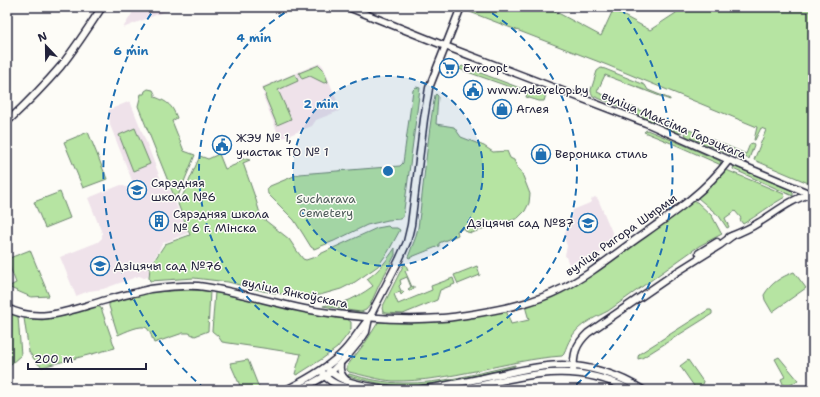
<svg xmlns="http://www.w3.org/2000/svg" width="820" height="397" font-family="'Shantell Sans',sans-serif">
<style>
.built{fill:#efe2ea}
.green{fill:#b6e4a2;stroke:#6c836e}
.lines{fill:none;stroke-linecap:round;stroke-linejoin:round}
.secondary-casing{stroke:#22223b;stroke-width:9}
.secondary{stroke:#fdfcf7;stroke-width:6}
.ring{fill:none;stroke:#1f6fb2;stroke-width:2;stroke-dasharray:7 5}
.labels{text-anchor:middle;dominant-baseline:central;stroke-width:3;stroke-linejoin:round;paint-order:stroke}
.poi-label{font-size:12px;fill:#22223b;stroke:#fdfcf7;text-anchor:start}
.street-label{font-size:12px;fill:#22223b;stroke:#fdfcf7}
.park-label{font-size:12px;fill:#4e5c5a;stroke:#fdfcf7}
.centre{fill:#1f6fb2;stroke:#fdfcf7;stroke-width:2}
.ring-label{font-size:12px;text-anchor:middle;font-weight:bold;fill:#1f6fb2;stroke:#fdfcf7;stroke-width:3;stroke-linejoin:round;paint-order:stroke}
</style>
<rect width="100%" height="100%" fill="#fdfcf7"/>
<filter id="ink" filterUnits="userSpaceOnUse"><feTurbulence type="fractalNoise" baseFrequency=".025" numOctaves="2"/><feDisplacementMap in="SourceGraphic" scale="8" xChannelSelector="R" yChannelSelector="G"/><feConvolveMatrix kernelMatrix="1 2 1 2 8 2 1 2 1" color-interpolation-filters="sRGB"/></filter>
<g filter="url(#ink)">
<!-- built -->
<g class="built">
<path d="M136 7H176L123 28Z"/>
<path d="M320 63 323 66 337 101 339 111 316 120 312 126 280 139 263 96 264 95 262 87Z"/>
<path d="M130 101 165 190H170L188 233 163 243 150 266 148 277 144 278 139 276 103 289 89 291 76 296 60 257 98 242 102 238V233L88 198 121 185 131 189 135 188 110 125 109 110Z"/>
<path d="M595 197 598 199 614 237 610 246 600 253 584 260 583 258 569 264 565 255 567 246 564 237 573 210 592 202 591 199Z"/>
</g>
<!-- green -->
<g class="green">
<path d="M457 7H547L601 36 613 10 650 30 676 13 677 7H813V185L754 160 766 130 761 128 755 140H754L757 127 607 65Z"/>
<path d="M319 65 323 69 328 82 324 83 310 76 302 79 299 73Z"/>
<path d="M462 66 533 93 535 88C544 91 548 91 544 101H539L526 97 527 93 459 69Z"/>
<path d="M601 68 605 69 645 85 648 90 670 99V100L605 75 597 92 684 129 682 132 679 133C651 121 622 107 593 96L591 92V90L597 71Z"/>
<path d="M295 74 298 81 278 90 291 119 277 125 265 96 266 95 263 88Z"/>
<path d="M416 87 420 88 408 180 403 217 400 219 388 220 367 225 334 241 314 249 311 247 303 234 294 220 268 194C267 190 267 189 270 186L299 174 400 166 403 163 413 90Z"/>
<path d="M148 89 153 90 155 94V97C168 102 172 105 177 118L172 121 184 151 195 155 176 201 138 106 141 94H144L145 91Z"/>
<path d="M436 94 438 96 436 124 454 127 461 137 484 146 493 152 507 151 510 158 514 160 518 169 521 171 530 194 529 203 525 211 518 218 502 224 500 222 472 233 467 232 464 228 457 231 458 235 439 243V246L409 258 408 257 415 239 418 228C424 184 427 139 435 95Z"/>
<path d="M135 128 150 164 133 171 119 135Z"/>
<path d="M687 129 746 154 750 144 753 143 754 145 749 159C745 157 740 154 736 157L686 136 685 133Z"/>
<path d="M647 130 684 145 720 161 721 164V165L676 145 644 132 645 131Z"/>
<path d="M88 132 107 179 83 188 64 142Z"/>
<path d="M219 154 225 169 237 164 242 159H246L250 160 243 163 256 200 261 217 289 239 297 251 303 259 306 260 318 256 320 254 377 228 388 226 390 228H397L400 230 388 252 378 266 355 282 341 289 320 295 294 296 263 291 228 282 194 278 150 281 149 278 150 267 165 244 190 235 178 204 183 195 200 156 208 159Z"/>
<path d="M734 166 790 190 793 193V196L733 169Z"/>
<path d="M724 169 784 194 785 197C770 205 757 216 743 224L740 220 741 218 735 211 725 218 729 227 727 228 719 216 698 198V196Z"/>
<path d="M60 192 70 218 45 228 34 202Z"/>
<path d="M692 201 697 202 712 216 721 233 722 234 699 246 608 311C584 323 572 328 564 354L562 356C505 360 451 382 393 381 379 380 363 375 349 372L347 370V366L365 343 379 321 506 310 511 324 529 320 525 306 560 292Z"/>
<path d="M395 248V255L379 285 370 305 366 310 361 312 353 311 323 306C329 304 335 305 342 303 353 299 364 293 373 286L367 279C379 271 387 260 395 248Z"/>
<path d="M30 250 49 296 31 297 8 287 16 283 7 259Z"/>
<path d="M404 264 406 265 408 270 405 271 412 287 414 286V288L411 290H409L408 289 411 287 407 277 400 280 401 284 399 286 401 291H403L404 292 401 295 400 292 394 294 398 304 432 290 431 286 453 278 455 284 440 290 437 300 403 314 385 313 383 312 382 308Z"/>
<path d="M477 266 480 275 458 284 454 275Z"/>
<path d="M794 272 806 288 772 312 765 300 764 295C771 283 781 277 794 272Z"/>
<path d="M189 290 210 291 208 331 195 336 189 333H183L154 343C152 339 151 332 147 328 141 324 125 332 118 335L109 306V303L151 292Z"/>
<path d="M215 292 322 316 347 319 351 322V329L348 334 337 348 322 359 297 375 295 374 297 367 301 354 270 349 222 342 218 336 212 331Z"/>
<path d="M97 306 101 308 115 348 42 367 37 363 29 352 24 318 42 320 68 315Z"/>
<path d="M708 310H711L712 311V314L642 358 638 359V357L639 354Z"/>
<path d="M7 311 18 316 21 355 11 364 7 365Z"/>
<path d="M779 357 798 380 785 389 781 379 785 377 775 359Z"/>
<path d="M248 360 259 388 242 390 230 363Z"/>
<path d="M688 360 704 383 696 389 680 366Z"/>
<path d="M515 365V366C499 371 481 374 464 378 445 382 426 386 406 386 387 386 367 381 348 376L349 374C367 379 385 383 403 383 441 384 478 373 515 365Z"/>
</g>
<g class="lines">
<defs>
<g id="secondary">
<path d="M348 7 445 46 646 123 729 160 813 195"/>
<path d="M7 122C26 104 44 86 61 66 76 47 89 27 102 7"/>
<path d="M729 237C739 233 749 229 758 223 775 213 791 199 811 194"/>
<path d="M699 253 717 242"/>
<path d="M7 308C39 325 74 309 106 300 120 296 135 293 150 289 166 287 182 285 198 286 240 291 280 306 322 312 362 318 402 321 442 318 452 318 463 315 473 314 503 309 534 303 561 289 588 276 611 257 635 240 669 216 704 193 729 160"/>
<path d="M340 364C339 371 341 375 346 380"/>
<path d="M329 371C333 373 337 377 342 379 358 386 379 388 396 390"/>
<path d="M573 372C574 355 574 346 588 333L677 272 720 245 732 236"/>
<path d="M323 373C329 384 345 387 356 390"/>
<path d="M286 390C306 380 330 367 345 350 354 340 360 329 368 320"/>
<path d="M300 390 325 376 331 372 349 354 362 338 366 332 369 318 399 260 407 242 411 225 424 119 429 88 461 7"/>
<path d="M415 390C444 387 473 380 502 374 522 370 542 365 562 365 591 366 619 375 643 390"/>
<path d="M458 390C520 378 570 358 630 390"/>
</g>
</defs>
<!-- secondary casing -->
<use href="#secondary" class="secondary-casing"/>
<!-- secondary -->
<use href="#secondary" class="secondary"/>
</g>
</g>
<!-- distance rings -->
<circle cx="388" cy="171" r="95" fill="#1f6fb2" fill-opacity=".12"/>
<g class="ring">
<circle cx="388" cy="171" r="95"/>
<path d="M482 7A189 189 0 1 1 294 7"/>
<path d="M205 389A284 284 0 0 1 155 8M621 8A284 284 0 0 1 571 389"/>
</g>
<!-- icons -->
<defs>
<symbol id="supermarket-ring" viewBox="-11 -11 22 22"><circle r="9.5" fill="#fdfcf7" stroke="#1f6fb2" stroke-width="1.5"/><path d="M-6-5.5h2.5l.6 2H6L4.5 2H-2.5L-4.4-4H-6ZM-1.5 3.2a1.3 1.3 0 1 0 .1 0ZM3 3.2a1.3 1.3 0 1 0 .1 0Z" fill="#1f6fb2"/></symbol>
<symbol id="civic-ring" viewBox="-11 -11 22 22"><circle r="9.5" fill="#fdfcf7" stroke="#1f6fb2" stroke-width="1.5"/><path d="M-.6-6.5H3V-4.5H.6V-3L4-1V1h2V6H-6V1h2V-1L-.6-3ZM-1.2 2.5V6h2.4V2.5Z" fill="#1f6fb2"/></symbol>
<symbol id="shop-ring" viewBox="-11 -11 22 22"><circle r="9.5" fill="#fdfcf7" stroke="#1f6fb2" stroke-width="1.5"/><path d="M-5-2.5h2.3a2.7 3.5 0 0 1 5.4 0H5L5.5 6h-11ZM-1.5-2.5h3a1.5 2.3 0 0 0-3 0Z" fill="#1f6fb2"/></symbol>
<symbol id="school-ring" viewBox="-11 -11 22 22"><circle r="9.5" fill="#fdfcf7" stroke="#1f6fb2" stroke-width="1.5"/><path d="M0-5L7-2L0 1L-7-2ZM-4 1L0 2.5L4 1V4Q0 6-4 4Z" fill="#1f6fb2"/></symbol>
<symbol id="building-ring" viewBox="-11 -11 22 22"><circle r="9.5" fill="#fdfcf7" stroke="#1f6fb2" stroke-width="1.5"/><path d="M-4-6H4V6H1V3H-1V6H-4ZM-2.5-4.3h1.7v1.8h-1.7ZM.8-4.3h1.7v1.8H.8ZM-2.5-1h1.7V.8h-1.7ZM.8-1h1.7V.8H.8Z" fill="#1f6fb2"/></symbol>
</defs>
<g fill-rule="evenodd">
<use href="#supermarket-ring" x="438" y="57" width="22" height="22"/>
<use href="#civic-ring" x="462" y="79" width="22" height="22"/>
<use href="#shop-ring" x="491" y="98" width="22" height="22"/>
<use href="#civic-ring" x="211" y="134" width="22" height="22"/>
<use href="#shop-ring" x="530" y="143" width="22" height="22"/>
<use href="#school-ring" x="126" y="179" width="22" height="22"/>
<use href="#building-ring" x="148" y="210" width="22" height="22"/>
<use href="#school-ring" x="577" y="212" width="22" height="22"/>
<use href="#school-ring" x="89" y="255" width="22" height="22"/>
</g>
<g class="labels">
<!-- poi labels -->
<g class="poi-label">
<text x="463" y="68">Evroopt</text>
<text x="487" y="90">www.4develop.by</text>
<text x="516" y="109">Аглея</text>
<text x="236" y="138">ЖЭУ № 1,<tspan x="236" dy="14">участак ТО № 1</tspan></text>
<text x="555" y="154">Вероника стиль</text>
<text x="151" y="183">Сярэдняя<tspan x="151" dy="14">школа №6</tspan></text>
<text x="173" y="214">Сярэдняя школа<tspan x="173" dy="14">№ 6 г. Мінска</tspan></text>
<text x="574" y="223" text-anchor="end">Дзіцячы сад №87</text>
<text x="114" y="266">Дзіцячы сад №76</text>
</g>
<!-- street labels -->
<g class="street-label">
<text transform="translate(674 125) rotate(23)">вуліца Максіма Гарэцкага</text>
<text transform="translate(621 235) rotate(-35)">вуліца Рыгора Шырмы</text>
<text transform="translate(295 293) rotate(12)">вуліца Янкоўскага</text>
</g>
<!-- park labels -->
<g class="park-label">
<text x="326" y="199">Sucharava<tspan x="326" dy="14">Cemetery</tspan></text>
</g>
</g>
<circle cx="388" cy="171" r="6" class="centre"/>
<g class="ring-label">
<text x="254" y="42">4 min</text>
<text x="131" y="55">6 min</text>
<text x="321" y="108">2 min</text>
</g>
<!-- margin -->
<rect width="820" height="397" fill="none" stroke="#fdfcf7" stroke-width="24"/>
<rect x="12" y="12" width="796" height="373" fill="none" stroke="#22223b" stroke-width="1.5" filter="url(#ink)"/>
<!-- north arrow -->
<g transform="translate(46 46) rotate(338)" stroke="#fdfcf7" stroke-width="3" paint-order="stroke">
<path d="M0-3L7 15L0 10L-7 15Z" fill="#22223b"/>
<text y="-6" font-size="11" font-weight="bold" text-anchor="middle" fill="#22223b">N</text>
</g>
<!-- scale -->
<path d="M28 363v6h118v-6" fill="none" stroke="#22223b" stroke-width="2"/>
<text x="34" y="363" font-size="12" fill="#22223b" stroke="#fdfcf7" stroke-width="3" paint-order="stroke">200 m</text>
</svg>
